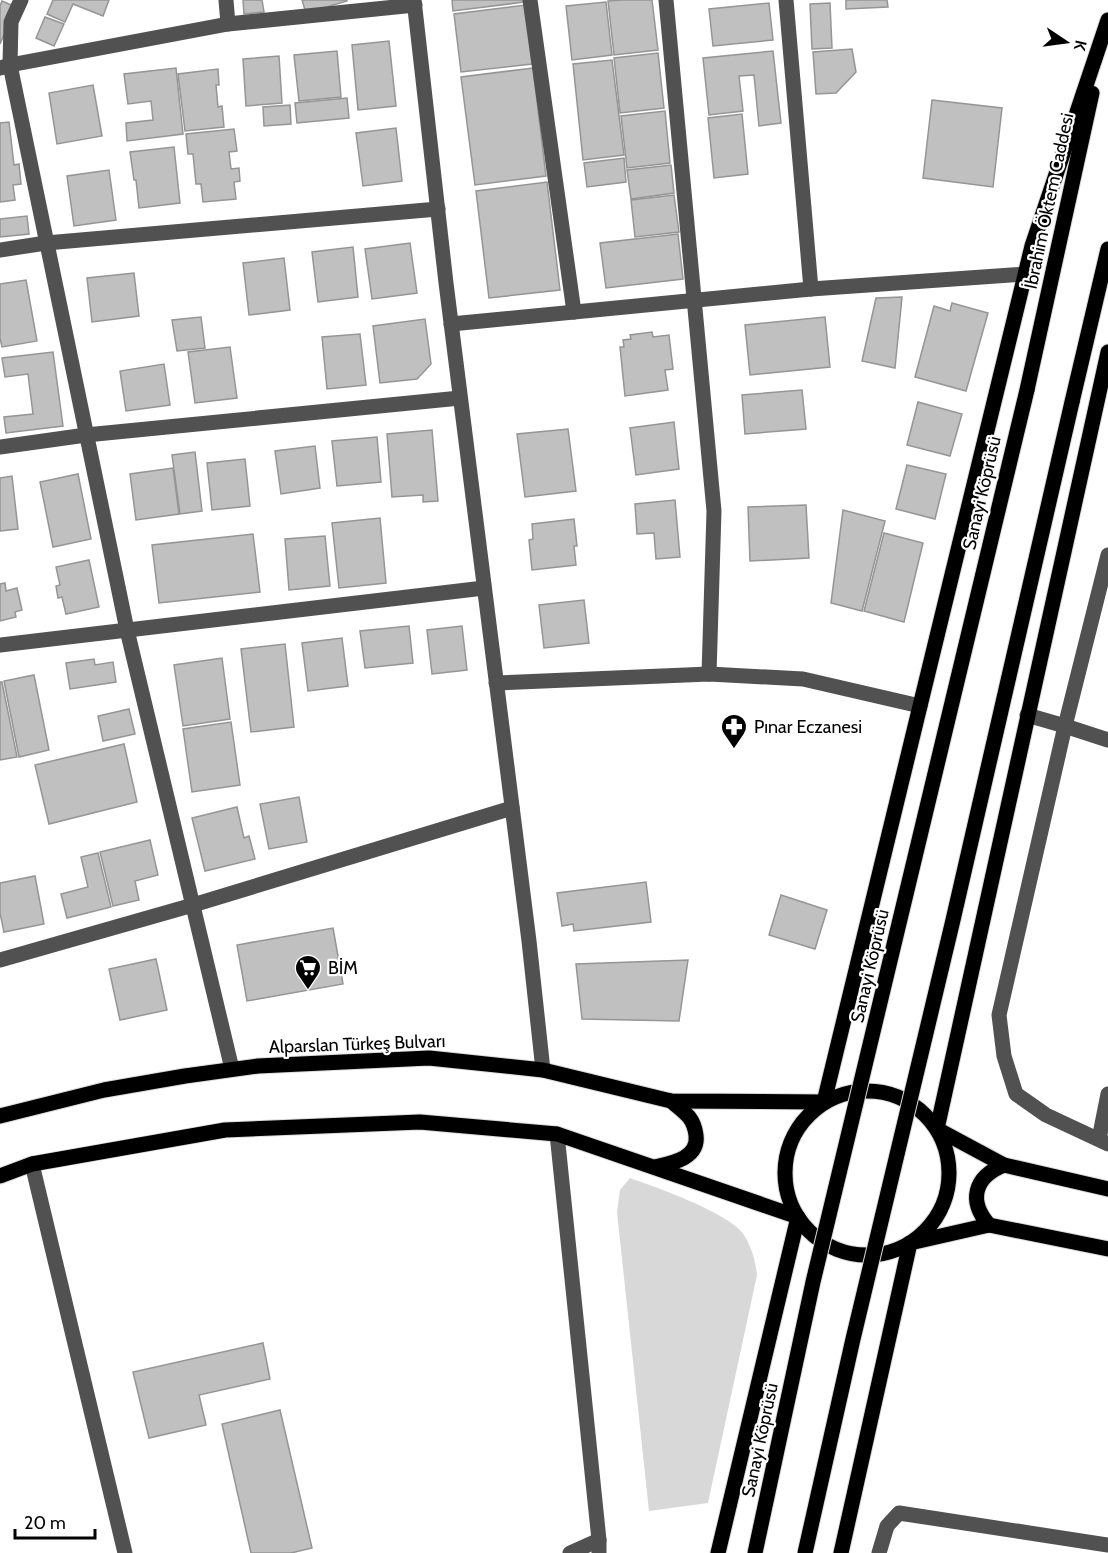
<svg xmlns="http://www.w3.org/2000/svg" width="1108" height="1553" font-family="Cabin,sans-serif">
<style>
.green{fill:#d8d8d8}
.building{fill:#c0c0c0;stroke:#959595;stroke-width:1.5}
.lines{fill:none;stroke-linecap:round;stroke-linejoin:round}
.major-casing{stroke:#dbdbdb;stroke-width:17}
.minor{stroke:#515151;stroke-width:15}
.major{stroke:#000;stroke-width:15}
.major-bridge-casing{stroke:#dbdbdb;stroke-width:17;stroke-linecap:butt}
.major-bridge{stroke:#000;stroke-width:15}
.labels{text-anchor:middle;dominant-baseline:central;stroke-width:4.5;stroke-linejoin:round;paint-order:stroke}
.street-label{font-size:18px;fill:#000;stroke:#fff}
.poi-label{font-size:18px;fill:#000;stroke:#fff;text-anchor:start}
</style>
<rect width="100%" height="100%" fill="#fff"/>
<!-- green -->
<path class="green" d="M630 1178C656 1187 729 1213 744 1235 752 1248 755 1260 757 1275L708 1503 649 1511 617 1212 620 1190Z"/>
<!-- building -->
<g class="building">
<path d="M53 0H109L103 16 73 4 65 22 47 14Z"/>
<path d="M243 0H262L264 12 244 14Z"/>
<path d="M302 0H347V1L306 13Z"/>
<path d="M452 0H524L525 2 453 11Z"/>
<path d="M621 0H652L658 50 614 55 608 1Z"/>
<path d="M846 0H887L888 7 846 9Z"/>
<path d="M2 1 16 7 0 44V6Z"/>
<path d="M606 2 612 55 572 60 566 6Z"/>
<path d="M769 3 773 40 713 46 709 9Z"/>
<path d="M830 3 832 48 812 49 810 4Z"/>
<path d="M525 5 532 64 461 72 454 14Z"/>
<path d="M45 17 64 24 54 46 36 38Z"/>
<path d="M389 41 396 106 358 110 352 45Z"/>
<path d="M852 49 856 72 836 93 816 94 813 52Z"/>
<path d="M337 51 341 97 299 101 294 55Z"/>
<path d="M773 51 781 123 759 126 754 75 739 76 743 111 709 115 703 58Z"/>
<path d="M658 53 664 108 620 113 614 58Z"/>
<path d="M279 56 282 103 246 106 243 59Z"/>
<path d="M612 60 624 155 583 160 573 64Z"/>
<path d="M176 68 183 134 127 141 126 123 153 120 151 101 128 104 124 74Z"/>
<path d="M533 68 546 176 475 185 461 77Z"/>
<path d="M218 69 219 85H216L218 107 222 106 224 127 185 131 178 74Z"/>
<path d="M93 85 102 136 57 144 49 93Z"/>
<path d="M347 98 349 118 297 123 295 103Z"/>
<path d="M932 100 1002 108 993 187 923 178Z"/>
<path d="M290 105 291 124 264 126 263 107Z"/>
<path d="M665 111 670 163 627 168 621 116Z"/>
<path d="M742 114 748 174 714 178 708 118Z"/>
<path d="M9 122 14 165 19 164 21 184 13 185 15 200 0 202V123Z"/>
<path d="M396 128 402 181 363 186 356 133Z"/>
<path d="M234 129 237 151 229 152 231 169 239 168 240 181 234 182 236 199 203 202 201 184H196L193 154H188L186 134Z"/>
<path d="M174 147 180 203 139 208 136 180H134L130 152Z"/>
<path d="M624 158 626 182 587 187 584 163Z"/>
<path d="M671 165 674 193 631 199 627 170Z"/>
<path d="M109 170 116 220 74 226 67 176Z"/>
<path d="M547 182 560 290 489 298 476 191Z"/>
<path d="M674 195 679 232 635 237 631 200Z"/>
<path d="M27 216 29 234 0 237V219Z"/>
<path d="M678 234 683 279 606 288 600 243Z"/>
<path d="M410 243 417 293 372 299 365 249Z"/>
<path d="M353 247 358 297 318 302 312 252Z"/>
<path d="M284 258 290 310 249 315 243 263Z"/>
<path d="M134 273 139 316 92 322 87 278Z"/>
<path d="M26 280 37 341 2 347 0 338V284Z"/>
<path d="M902 297 895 368 862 361 876 298Z"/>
<path d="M952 303 988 313 966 391 915 377 934 306 950 311Z"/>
<path d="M201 317 205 348 177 351 172 320Z"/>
<path d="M825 317 830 367 750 375 745 325Z"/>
<path d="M425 319 431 364 417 379 380 383 373 326Z"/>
<path d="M652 332 653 337 669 335 673 369 665 370 668 390 625 396 620 347H624L623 340 631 339 630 335Z"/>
<path d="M360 334 366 385 327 389 322 337Z"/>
<path d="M230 347 237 398 195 403 188 352Z"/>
<path d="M53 352 63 426 6 433 4 417 33 414 28 374 5 377 2 358Z"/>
<path d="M164 364 170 405 126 411 120 371Z"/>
<path d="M802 390 806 429 745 434 742 395Z"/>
<path d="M918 402 962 414 950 456 907 445Z"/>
<path d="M674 422 679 469 636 475 630 428Z"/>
<path d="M568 429 576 491 525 497 517 434Z"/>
<path d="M432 430 438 501 423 502V495L392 497 387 434Z"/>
<path d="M377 437 381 482 337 486 332 441Z"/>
<path d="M315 446 320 488 281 494 275 451Z"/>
<path d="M195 452 202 511 180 514 172 455Z"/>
<path d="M245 459 250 506 212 510 207 463Z"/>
<path d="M907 465 946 474 935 519 896 509Z"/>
<path d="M173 468 179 514 136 520 130 474Z"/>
<path d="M78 474 91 539 53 547 40 482Z"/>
<path d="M12 476 18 529 0 531V478Z"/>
<path d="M675 500 680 557 656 559 654 533 637 534 635 504Z"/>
<path d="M806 505 809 558 750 561 748 507Z"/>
<path d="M843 510 885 521 862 611 831 603Z"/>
<path d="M380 518 386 583 339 588 332 523Z"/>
<path d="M574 519 577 546H574L576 565 532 570 529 540 533 539 532 524Z"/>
<path d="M884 533 923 543 904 622 864 611Z"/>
<path d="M253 534 260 592 159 603 152 545Z"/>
<path d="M325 536 330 586 289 590 285 539Z"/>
<path d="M89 560 99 607 66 614 62 597 58 598 56 586 60 585 56 567Z"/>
<path d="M5 583 6 591 17 588 22 610 15 612 16 617 0 621V584Z"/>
<path d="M584 600 589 643 544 648 539 605Z"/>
<path d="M409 626 413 663 365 668 360 631Z"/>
<path d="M462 626 467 670 432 674 427 630Z"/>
<path d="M342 638 348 686 308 691 302 643Z"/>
<path d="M285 644 294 727 251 732 241 649Z"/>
<path d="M222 658 230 719 183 726 174 665Z"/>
<path d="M94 659 95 665 113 662 116 682 70 689 66 663Z"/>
<path d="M34 675 49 750 19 757 4 681Z"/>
<path d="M0 682H2L17 757 0 760Z"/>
<path d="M129 709 135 734 103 741 98 716Z"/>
<path d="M231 722 240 785 192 792 183 729Z"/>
<path d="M124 744 137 802 49 824 35 765Z"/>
<path d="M299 797 307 842 269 849 260 804Z"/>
<path d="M237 807 244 838 249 836 255 859 205 871 192 818Z"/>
<path d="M150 840 158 875 135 881 139 900 113 906 100 852Z"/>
<path d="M98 853 111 907 67 918 61 894 88 887 81 857Z"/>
<path d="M35 876 44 924 4 932 0 913V883Z"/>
<path d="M646 882 651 922 574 931 573 924 562 926 557 893Z"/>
<path d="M781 895 827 910 815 949 769 935Z"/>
<path d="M333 928 343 984 247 1001 237 945Z"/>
<path d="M156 959 167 1010 120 1020 109 969Z"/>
<path d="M688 960 679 1021 582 1019 576 964Z"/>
<path d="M263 1343 270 1379 199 1395 206 1425 149 1438 133 1372Z"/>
<path d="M280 1410 312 1548 291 1553H251L222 1424Z"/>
</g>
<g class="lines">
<defs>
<g id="major">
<path d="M1108 352 937 1129 1004 1165 1108 1189"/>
<path d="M1027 390 1092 93"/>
<path d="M1072 402 1108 249"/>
<circle cx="867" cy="1173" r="82"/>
<path d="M0 1116 104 1090 185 1076 258 1066 429 1058 543 1070 671 1101 824 1102 920 706 1032 246 1108 20"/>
<path d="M655 1167C673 1163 699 1158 696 1135 695 1128 693 1122 689 1117 684 1111 677 1106 671 1101"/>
<path d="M0 1176 32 1164 225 1130 420 1122 557 1134 798 1217 718 1553"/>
<path d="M989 1225C968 1201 974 1177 1004 1165"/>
<path d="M841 1553 910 1243 989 1225 1108 1249"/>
</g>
</defs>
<!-- major casing -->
<use href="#major" class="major-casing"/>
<!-- minor -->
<g class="minor">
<path d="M21 0 11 22 10 65 127 630 232 1069"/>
<path d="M226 0 228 24"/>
<path d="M414 0 446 283 529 941 543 1070"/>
<path d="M530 0 574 312"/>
<path d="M666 0 714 511 709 674"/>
<path d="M786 0 811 289"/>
<path d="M0 68 10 65 228 24 415 5"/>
<path d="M0 250 46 243 438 209"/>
<path d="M451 324 811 289 1026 274"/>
<path d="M0 447 86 435 460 398"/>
<path d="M1108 555 1065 726 999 1015 1004 1056 1016 1094 1046 1115 1108 1144"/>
<path d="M0 645 484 588"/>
<path d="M496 683 709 674 803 679 920 706"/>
<path d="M1027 715 1065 726 1108 740"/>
<path d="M0 960 193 905 512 808"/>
<path d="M557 1134 599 1540V1553"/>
<path d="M1099 1139 1108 1094"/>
<path d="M32 1164 125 1553"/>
<path d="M570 1553 599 1540"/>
<path d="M879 1553 887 1526 899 1513 1108 1545"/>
</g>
<!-- major -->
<use href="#major" class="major"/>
<defs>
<g id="major-bridge">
<path d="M755 1553 813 1282 1027 390"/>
<path d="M805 1553 853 1339 953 920 1072 402"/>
</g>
</defs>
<!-- major-bridge casing -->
<use href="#major-bridge" class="major-bridge-casing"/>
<!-- major-bridge -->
<use href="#major-bridge" class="major-bridge"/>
</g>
<!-- icons -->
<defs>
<symbol id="pharmacy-pin" viewBox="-11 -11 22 30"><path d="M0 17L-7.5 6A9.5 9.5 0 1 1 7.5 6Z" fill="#000" stroke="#fff"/><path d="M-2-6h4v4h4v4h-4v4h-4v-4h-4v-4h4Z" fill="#fff"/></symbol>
<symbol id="supermarket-pin" viewBox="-11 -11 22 30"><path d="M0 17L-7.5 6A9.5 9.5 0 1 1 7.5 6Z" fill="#000" stroke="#fff"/><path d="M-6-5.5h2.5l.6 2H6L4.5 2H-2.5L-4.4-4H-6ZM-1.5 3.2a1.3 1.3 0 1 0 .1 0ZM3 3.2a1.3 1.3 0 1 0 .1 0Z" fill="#fff"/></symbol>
</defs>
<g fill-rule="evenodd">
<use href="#pharmacy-pin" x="719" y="712" width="30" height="40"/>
<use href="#supermarket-pin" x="293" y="953" width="30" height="40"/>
</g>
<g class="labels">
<!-- street labels -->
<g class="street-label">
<text transform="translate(1049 201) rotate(-78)">İbrahim Öktem Caddesi</text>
<text transform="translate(982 493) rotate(-77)">Sanayi Köprüsü</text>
<text transform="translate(870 966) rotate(-77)">Sanayi Köprüsü</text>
<text transform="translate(357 1044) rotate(-2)">Alparslan Türkeş Bulvarı</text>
<text transform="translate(760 1440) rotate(-78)">Sanayi Köprüsü</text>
</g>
<!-- poi labels -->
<g class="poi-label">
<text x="754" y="727">Pınar Eczanesi</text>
<text x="328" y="968">BİM</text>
</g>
</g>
<!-- north arrow -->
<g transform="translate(1066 42) rotate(103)" stroke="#ffffff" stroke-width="4.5" paint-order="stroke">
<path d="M0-4.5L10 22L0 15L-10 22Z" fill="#000000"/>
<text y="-9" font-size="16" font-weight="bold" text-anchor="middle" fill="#000000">K</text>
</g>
<!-- scale -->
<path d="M15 1529v9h80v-9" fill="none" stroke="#000000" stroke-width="3"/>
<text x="24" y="1529" font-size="18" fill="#000000" stroke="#ffffff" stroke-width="4.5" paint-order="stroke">20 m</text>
</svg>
